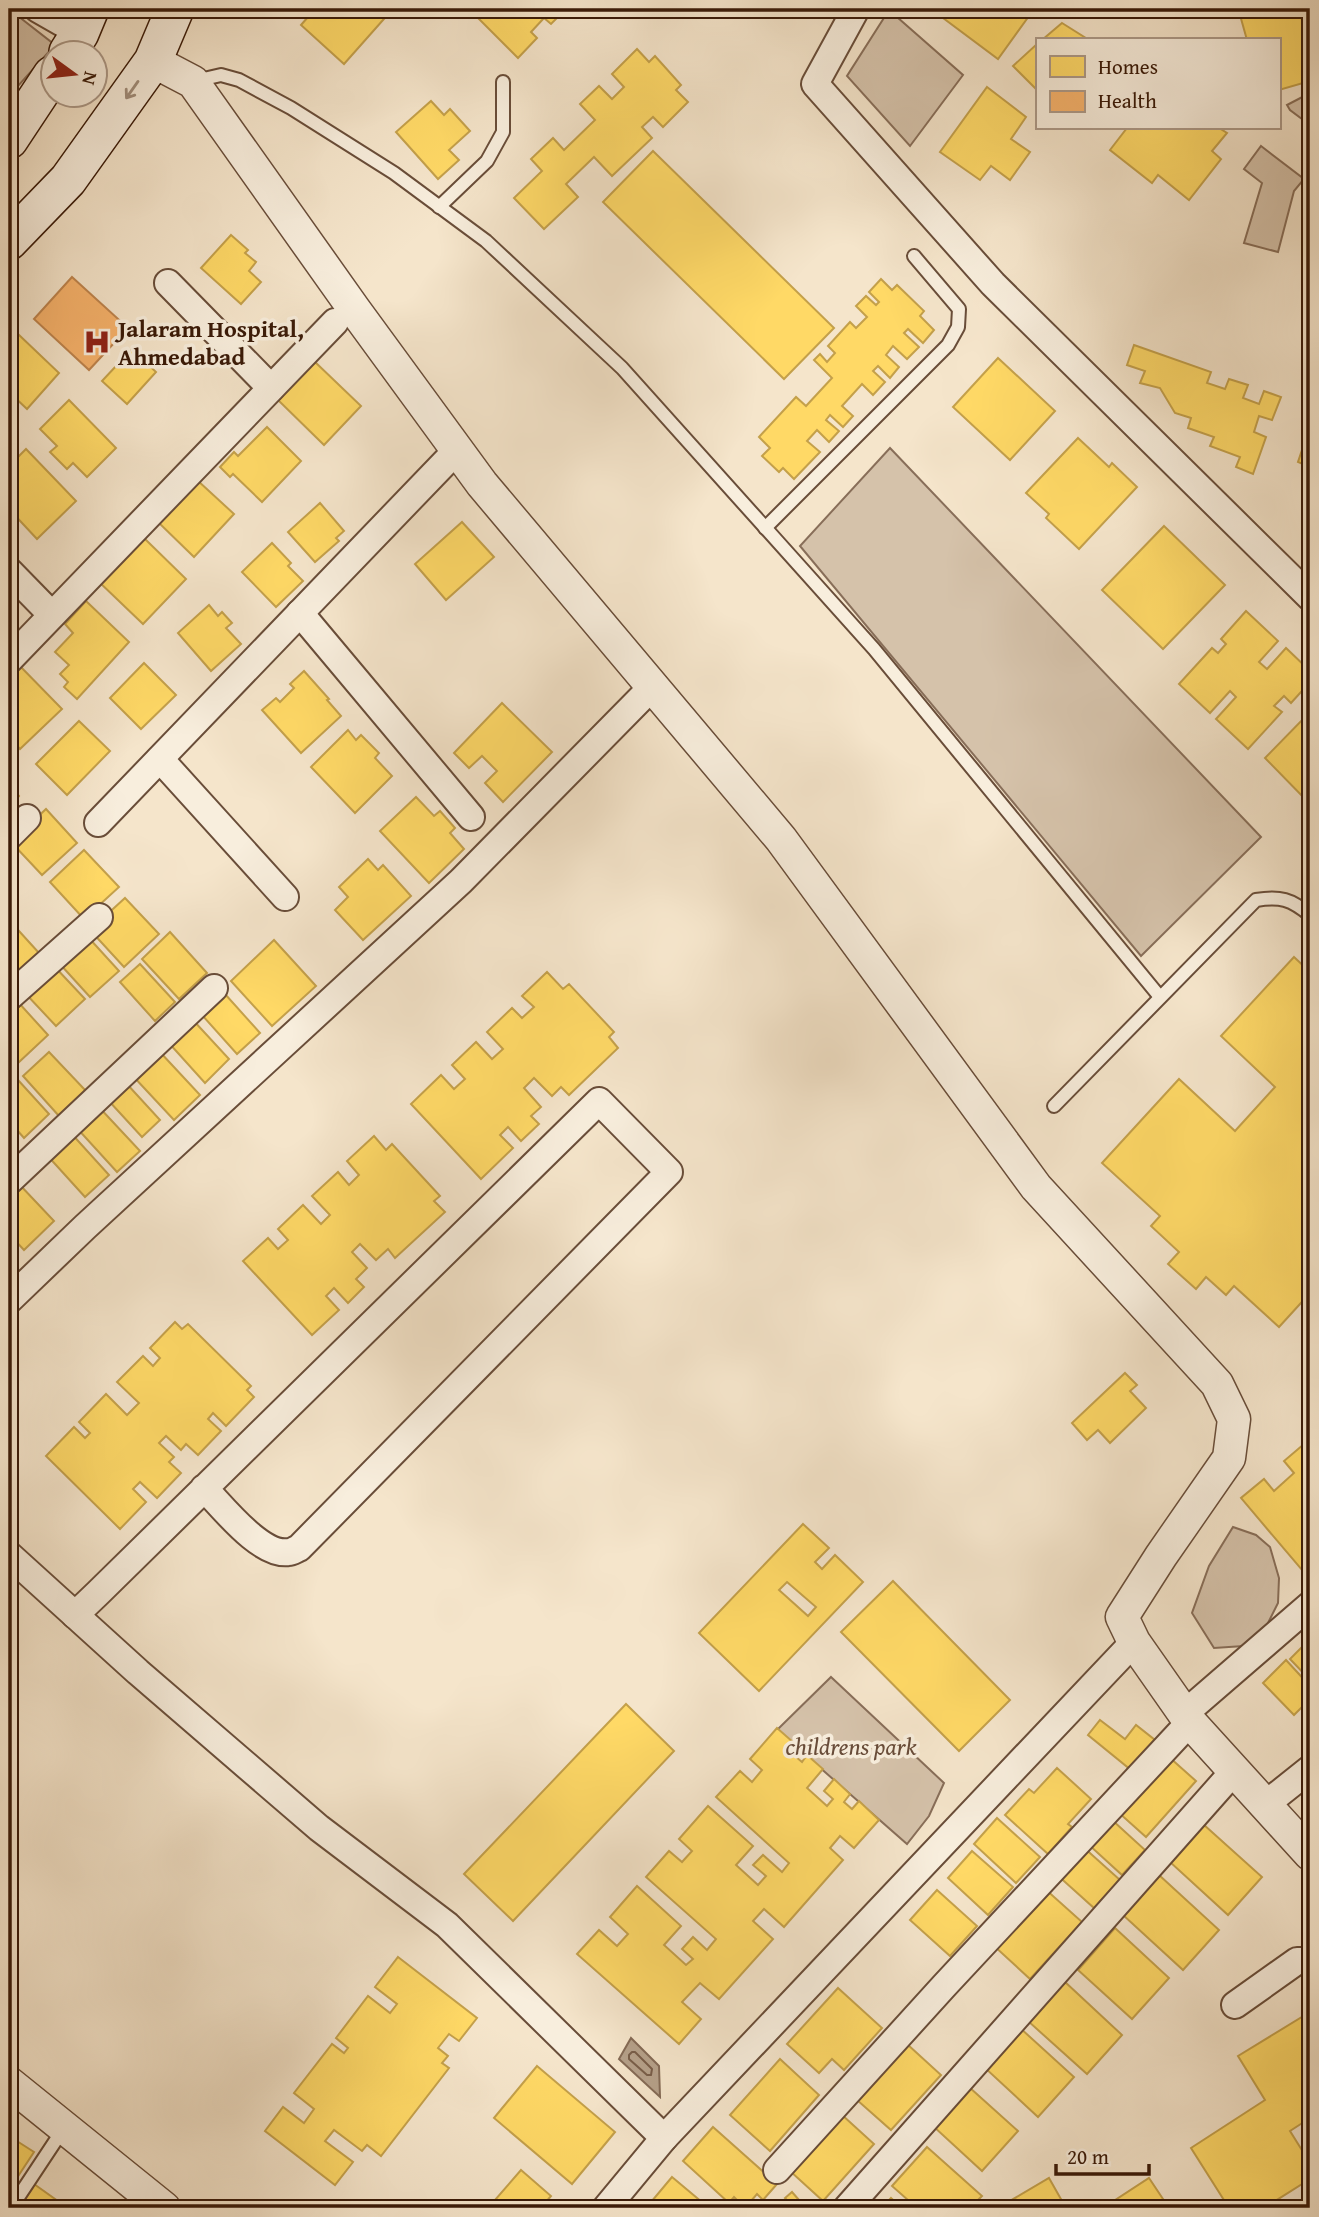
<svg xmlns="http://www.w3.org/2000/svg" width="1319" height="2217" font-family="'Gentium Book Plus',serif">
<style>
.green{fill:#d5c2aa;stroke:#886e59;stroke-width:2}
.water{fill:#b5a089;stroke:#846a55;stroke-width:2}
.homes{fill:#ffd966;stroke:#c4a04a;stroke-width:2;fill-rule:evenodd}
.health{fill:#f6b26b;stroke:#be844d;stroke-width:2}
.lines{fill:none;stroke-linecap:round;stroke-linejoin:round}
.shore{stroke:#785d48;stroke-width:2}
.service-casing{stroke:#694d39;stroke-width:16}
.minor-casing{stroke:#694d39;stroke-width:30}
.tertiary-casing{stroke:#694d39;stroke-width:35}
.secondary-casing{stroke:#3a1a08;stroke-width:40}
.service{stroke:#f8eedd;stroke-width:12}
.minor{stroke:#f8eedd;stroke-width:26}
.tertiary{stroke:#f8eedd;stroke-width:32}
.secondary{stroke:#f8eedd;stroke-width:37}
.oneway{stroke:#a28f7d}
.labels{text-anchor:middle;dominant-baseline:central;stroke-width:7;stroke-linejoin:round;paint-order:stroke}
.poi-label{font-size:24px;font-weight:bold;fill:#3a1a08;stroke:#f8eedd;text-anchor:start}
.park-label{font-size:24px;font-style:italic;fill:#684c39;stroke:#f8eedd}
</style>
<rect width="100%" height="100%" fill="#f5e5cb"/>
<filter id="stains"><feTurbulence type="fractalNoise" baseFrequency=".00286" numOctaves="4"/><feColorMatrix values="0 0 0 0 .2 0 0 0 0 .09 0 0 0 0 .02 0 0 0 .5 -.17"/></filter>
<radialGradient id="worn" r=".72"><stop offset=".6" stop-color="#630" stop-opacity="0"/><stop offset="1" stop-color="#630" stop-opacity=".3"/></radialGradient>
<!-- green -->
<g class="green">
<path d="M9 9 55 45 9 96Z"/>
<path d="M889 10 963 75 910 146 847 76Z"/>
<path d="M1310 93V125L1290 110 1287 105Z"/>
<path d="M1261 146 1304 179 1294 191 1278 252 1244 243 1262 183 1244 169Z"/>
<path d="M890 448 1261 837 1141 956 800 546Z"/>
<path d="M1233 1527 1256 1535 1270 1547 1279 1578 1278 1603 1265 1629 1244 1646 1214 1648 1192 1613 1209 1566Z"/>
<path d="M831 1677 944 1783 929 1816 907 1844 777 1730Z"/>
</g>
<!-- water -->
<path class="water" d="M631 2038 659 2066 660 2097 619 2059Z"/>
<!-- homes -->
<g class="homes">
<path d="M315 9H389L391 11 344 64 301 25Z"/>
<path d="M486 9H566L551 24 544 18 531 32 537 38 518 58 478 18Z"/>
<path d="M931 9H1019L1029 16 998 59Z"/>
<path d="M1257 9H1299L1310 50V81L1279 90V40H1247L1240 15 1257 11Z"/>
<path d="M1062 23 1089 40H1042Z"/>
<path d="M1037 44V90L1013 66Z"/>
<path d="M637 49 649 62 655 56 681 85 676 90 688 102 663 127 653 117 642 127 652 138 612 176 594 157 566 184 578 197 544 229 514 198 542 171 531 159 553 138 564 150 595 120 580 104 599 86 612 99 624 87 612 74Z"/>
<path d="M987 87 1026 117 1011 139 1030 152 1010 180 991 166 980 180 940 152Z"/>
<path d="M431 101 444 115 450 109 470 131 449 150 459 160 438 179 396 132Z"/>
<path d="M1127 128H1219L1227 133 1212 151 1221 159 1189 200 1158 175 1152 183 1110 150Z"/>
<path d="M653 151 834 328 784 379 603 202Z"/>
<path d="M231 235 248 250 245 253 256 262 249 271 261 282 241 304 201 268Z"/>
<path d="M881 279 892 290 897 285 924 311 920 316 934 330 923 343 908 329 904 333 919 347 907 359 893 346 886 355 899 367 890 378 878 366 873 371 885 382 873 395 862 384 842 406 853 416 843 427 830 415 826 420 839 431 829 442 817 430 807 441 820 452 794 479 783 468 779 472 762 456 770 448 759 437 796 397 806 406 832 378 814 360 820 354 827 362 835 353 828 346 850 322 856 328 867 317 856 306 866 296 876 305 879 302 869 292Z"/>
<path d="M18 334 59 373 27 409 9 392V345Z"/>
<path d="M1134 345 1211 372 1207 383 1225 389 1229 379 1248 385 1243 398 1259 404 1264 391 1281 397 1272 420 1259 416 1254 432 1266 437 1253 474 1236 467 1240 457 1210 446 1214 437 1188 428 1191 418 1175 413 1160 388 1140 383 1145 371 1127 365Z"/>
<path d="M132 349 156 372 127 404 102 381Z"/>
<path d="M998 358 1055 411 1010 460 953 407Z"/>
<path d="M314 361 361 406 324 445 277 399Z"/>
<path d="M69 400 116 448 87 477 73 463 67 469 50 452 57 446 40 429Z"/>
<path d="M1310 426V467L1298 462Z"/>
<path d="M267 427 301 461 262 502 233 474 230 477 220 467 234 452 238 456Z"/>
<path d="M1078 438 1109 467 1112 463 1137 487 1079 549 1046 518 1049 514 1026 493Z"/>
<path d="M26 449 76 501 37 539 9 509V466Z"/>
<path d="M197 480 234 514 194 557 158 522Z"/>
<path d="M320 503 344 531 336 538 339 541 315 562 288 532Z"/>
<path d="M462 522 494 557 446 600 415 564Z"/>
<path d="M1164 526 1225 585 1163 649 1102 590Z"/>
<path d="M144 538 186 579 143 624 97 580 125 551 129 555Z"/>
<path d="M272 543 291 563 288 566 303 581 276 607 242 572Z"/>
<path d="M86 601 129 642 77 699 64 687 68 682 60 674 69 665 55 652 73 633 65 624Z"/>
<path d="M209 605 218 616 222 612 232 623 226 628 241 644 211 671 178 633Z"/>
<path d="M1246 611 1278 641 1259 662 1267 669 1286 648 1310 671V682L1291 703 1284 696 1274 706 1282 712 1248 749 1216 719 1236 697 1230 691 1210 713 1179 684 1212 648 1218 653 1226 644 1221 639Z"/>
<path d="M16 662 62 709 20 749 9 737V669Z"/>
<path d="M144 663 176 695 141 729 110 698Z"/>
<path d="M304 671 329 699 327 700 341 716 301 753 262 710 276 698 280 702 294 688 290 684Z"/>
<path d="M502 703 552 752 503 802 485 783 497 771 482 756 469 768 454 753Z"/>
<path d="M1310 712V804L1265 758Z"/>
<path d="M79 721 110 751 67 795 36 764Z"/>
<path d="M348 730 356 740 361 735 379 753 375 758 392 776 355 813 311 767Z"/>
<path d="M9 782 19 796 9 810Z"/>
<path d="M416 797 434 816 440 811 455 828 450 833 464 849 429 883 380 831Z"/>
<path d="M46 809 77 843 42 875 11 842Z"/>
<path d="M84 850 119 887 84 919 50 882Z"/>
<path d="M368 859 378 870 383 865 411 896 363 940 335 910 348 897 339 887Z"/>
<path d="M125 898 159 934 124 967 90 930Z"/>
<path d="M9 920 39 953 9 980Z"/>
<path d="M170 932 207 973 179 999 142 959Z"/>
<path d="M88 937 119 971 90 997 59 963Z"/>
<path d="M274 940 316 986 272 1026 231 981Z"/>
<path d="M1294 957 1310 972V1293L1279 1327 1234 1286 1226 1295 1206 1277 1196 1289 1168 1264 1179 1252 1151 1226 1160 1216 1102 1163 1179 1079 1235 1131 1275 1087 1221 1036Z"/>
<path d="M140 964 175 1002 155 1021 120 982Z"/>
<path d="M54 966 85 999 56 1026 25 993Z"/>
<path d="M547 972 563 989 569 984 614 1032 609 1037 618 1048 569 1095 561 1087 552 1096 534 1078 524 1088 541 1107 531 1116 539 1124 521 1141 508 1127 500 1135 513 1148 481 1179 411 1104 441 1075 454 1089 465 1079 452 1065 476 1042 492 1059 503 1049 487 1032 512 1008 522 1018 534 1007 522 996Z"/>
<path d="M225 994 260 1033 237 1054 202 1015Z"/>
<path d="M18 1002 48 1035 18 1063 9 1053V1011Z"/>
<path d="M192 1019 229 1059 205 1083 168 1042Z"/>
<path d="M159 1051 200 1095 174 1120 132 1075Z"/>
<path d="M49 1052 86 1091 59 1116 23 1076Z"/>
<path d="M18 1080 49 1114 24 1138 9 1121V1089Z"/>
<path d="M126 1083 160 1120 142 1137 108 1100Z"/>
<path d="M97 1105 140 1151 117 1172 75 1126Z"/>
<path d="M70 1132 109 1175 85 1197 46 1154Z"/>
<path d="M374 1136 386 1150 392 1144 440 1196 434 1201 445 1212 395 1258 388 1249 376 1260 360 1244 352 1252 367 1268 356 1279 364 1287 348 1303 334 1288 326 1296 339 1310 312 1335 243 1261 268 1238 278 1249 288 1240 278 1229 303 1205 321 1224 330 1215 312 1196 338 1172 349 1185 359 1175 347 1161Z"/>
<path d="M19 1184 54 1221 24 1250 9 1234V1194Z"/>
<path d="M9 1239 17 1248 9 1256Z"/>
<path d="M175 1322 182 1329 188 1324 251 1386 247 1390 254 1397 226 1426 213 1413 208 1419 221 1431 198 1455 186 1444 181 1450 166 1436 159 1443 174 1457 169 1462 181 1473 157 1498 140 1482 133 1489 146 1502 120 1529 46 1456 74 1427 85 1438 90 1433 79 1422 106 1394 127 1415 139 1403 117 1382 143 1356 153 1366 160 1358 150 1348Z"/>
<path d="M1125 1373 1137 1385 1130 1391 1146 1408 1110 1443 1098 1430 1087 1440 1072 1423Z"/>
<path d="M1310 1439V1564L1302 1570 1241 1498 1264 1479 1274 1491 1294 1473 1284 1461Z"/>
<path d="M803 1524 829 1548 815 1562 822 1569 835 1555 863 1582 759 1691 699 1633ZM787 1582 816 1607 808 1616 779 1590Z"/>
<path d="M893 1581 1010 1700 959 1751 841 1632Z"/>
<path d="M1309 1640H1310V1680L1290 1659Z"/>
<path d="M1286 1660 1310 1686V1699L1294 1715 1263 1683Z"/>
<path d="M626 1704 674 1751 513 1921 464 1874Z"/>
<path d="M1100 1720 1125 1739 1136 1725 1155 1740 1131 1770 1088 1735Z"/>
<path d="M777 1728 802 1750 796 1757 802 1762 807 1755 823 1769 807 1788 827 1806 833 1799 824 1791 834 1779 850 1794 844 1802 852 1809 859 1801 879 1820 854 1848 840 1836 830 1848 843 1860 784 1927 764 1909 753 1921 773 1939 719 1999 700 1983 682 2002 701 2019 679 2044 577 1954 599 1930 617 1946 628 1934 610 1917 637 1886 681 1926 664 1945 686 1965 693 1959 682 1949 693 1937 707 1950 716 1939 646 1877 669 1851 682 1862 692 1851 679 1839 708 1806 753 1846 736 1865 758 1885 766 1876 753 1865 763 1855 782 1872 789 1863 716 1797 740 1771 752 1782 762 1770 750 1759Z"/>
<path d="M1169 1757 1196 1781 1146 1837 1118 1812Z"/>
<path d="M1057 1768 1091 1799 1068 1824 1072 1827 1048 1854 1005 1815 1029 1789 1034 1793Z"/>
<path d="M997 1818 1040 1857 1016 1883 974 1844Z"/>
<path d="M1111 1819 1145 1850 1122 1875 1088 1844Z"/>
<path d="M1203 1824 1262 1877 1228 1915 1170 1862Z"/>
<path d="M1081 1845 1120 1880 1094 1908 1055 1873Z"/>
<path d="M972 1851 1013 1887 988 1915 948 1878Z"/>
<path d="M1159 1875 1219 1930 1183 1970 1123 1915Z"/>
<path d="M1044 1888 1082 1922 1030 1979 993 1945Z"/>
<path d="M937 1890 977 1926 950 1956 910 1920Z"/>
<path d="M1115 1928 1169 1978 1132 2019 1078 1970Z"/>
<path d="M398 1957 477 2018 459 2041 449 2034 438 2048 448 2056 442 2063 449 2068 381 2156 367 2145 362 2151 334 2130 325 2141 353 2162 335 2185 265 2131 283 2107 304 2123 314 2109 294 2093 332 2044 344 2053 348 2048 336 2038 368 1996 390 2013 397 2004 375 1987Z"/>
<path d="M1064 1981 1122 2035 1087 2074 1028 2021Z"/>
<path d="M838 1988 882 2028 844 2070 832 2059 819 2073 787 2044Z"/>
<path d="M1310 2012V2118L1290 2131 1310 2163V2179L1264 2208H1229L1191 2148 1265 2100 1238 2056Z"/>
<path d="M1019 2027 1074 2077 1038 2117 984 2067Z"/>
<path d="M907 2044 941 2075 891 2130 857 2100Z"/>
<path d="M780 2059 819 2095 770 2151 730 2115Z"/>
<path d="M537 2066 615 2132 572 2184 494 2118Z"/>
<path d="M969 2087 1018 2131 982 2171 933 2126Z"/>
<path d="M841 2114 874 2144 823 2201 790 2171Z"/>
<path d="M713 2127 777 2184 763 2200 757 2194 745 2208 734 2197 729 2203 683 2161Z"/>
<path d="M9 2136 34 2152 9 2190Z"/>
<path d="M927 2147 982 2196 970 2208H917L892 2186Z"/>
<path d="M521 2170 551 2196 541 2208H488Z"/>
<path d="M672 2177 709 2208H646Z"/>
<path d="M1049 2178 1066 2208H998Z"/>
<path d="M1149 2178 1169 2208H1103Z"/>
<path d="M34 2184 62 2204 59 2208H18Z"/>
<path d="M792 2192 806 2208H794L785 2198Z"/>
<path d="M891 2198 902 2208H882Z"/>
</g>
<!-- health -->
<path class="health" d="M72 277 128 328 89 370 34 319Z"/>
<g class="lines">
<!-- shore -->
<path class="shore" d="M632 2052H635L652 2069 651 2075H647L629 2059V2055Z"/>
<defs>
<g id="service">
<path d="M195 81 221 75 239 80 291 108 394 173 486 241 622 368 874 649 1160 997"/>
<path d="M439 207 487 161 503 132V82"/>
<path d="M765 528 948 345 958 327 959 309 914 256"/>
<path d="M1054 1106 1256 900C1280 896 1291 899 1310 915"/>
<path d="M11 2208 64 2128"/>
</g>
<g id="minor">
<path d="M38 9 80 33"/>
<path d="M856 9 815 84 993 284 1310 597"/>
<path d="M168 283 271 388"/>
<path d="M9 571 52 615"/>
<path d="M300 613 471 817"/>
<path d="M9 660 335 322"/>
<path d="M160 759 285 897"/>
<path d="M98 823 457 450"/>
<path d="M9 836 27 818"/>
<path d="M9 997 99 917"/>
<path d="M9 1181 214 988"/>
<path d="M9 1300 85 1227 461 881 654 685"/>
<path d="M9 1555 138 1672 319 1828 447 1925 664 2138"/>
<path d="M75 1615 98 1593 599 1101 669 1172 299 1548C296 1549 292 1552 289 1552 261 1557 222 1506 204 1488"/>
<path d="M1184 1714 1310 1605"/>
<path d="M1266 1804 1310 1769"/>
<path d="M1235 2005 1297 1961H1310"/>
<path d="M777 2170 944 1986 1190 1722"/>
<path d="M606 2208 664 2138 1134 1642"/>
<path d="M847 2208 1235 1770"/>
</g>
<g id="tertiary">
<path d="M153 61 193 82 354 309 482 484 781 839 1036 1187 1217 1384 1234 1419 1229 1458 1161 1556 1122 1617 1134 1642 1190 1722 1310 1854"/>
<path d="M9 2083 164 2208"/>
</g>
<g id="secondary">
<path d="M68 52 80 33 90 9"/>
<path d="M9 140 52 75"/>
<path d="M9 241 68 180 153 61 175 9"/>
</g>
</defs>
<!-- service casing -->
<use href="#service" class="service-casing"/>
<!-- minor casing -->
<use href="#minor" class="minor-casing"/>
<!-- tertiary casing -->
<use href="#tertiary" class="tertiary-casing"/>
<!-- secondary casing -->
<use href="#secondary" class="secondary-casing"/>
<!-- service -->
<use href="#service" class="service"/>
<!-- minor -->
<use href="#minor" class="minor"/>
<!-- tertiary -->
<use href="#tertiary" class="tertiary"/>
<!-- secondary -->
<use href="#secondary" class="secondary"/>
</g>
<!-- one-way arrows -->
<defs><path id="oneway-shaft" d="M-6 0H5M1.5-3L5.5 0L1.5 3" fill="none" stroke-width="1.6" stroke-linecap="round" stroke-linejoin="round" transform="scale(1.75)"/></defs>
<use class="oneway" href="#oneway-shaft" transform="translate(132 90) rotate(125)"/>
<!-- icons -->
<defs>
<symbol id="hospital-bare" viewBox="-9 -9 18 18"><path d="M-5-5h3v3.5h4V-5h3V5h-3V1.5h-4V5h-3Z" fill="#8f2418" stroke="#f8eedd" stroke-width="2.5" paint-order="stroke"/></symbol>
</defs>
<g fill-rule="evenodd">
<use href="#hospital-bare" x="78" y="323" width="38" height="38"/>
</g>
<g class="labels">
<!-- poi labels -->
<g class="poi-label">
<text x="118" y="328">Jalaram Hospital,<tspan x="118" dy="28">Ahmedabad</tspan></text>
</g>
<!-- park labels -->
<g class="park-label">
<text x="851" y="1746">childrens park</text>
</g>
</g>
<!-- margin -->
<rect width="1319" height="2217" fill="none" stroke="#f5e5cb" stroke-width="35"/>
<rect x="10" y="10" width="1298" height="2196" fill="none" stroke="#3a1a08" stroke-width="3.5"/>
<rect x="18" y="18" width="1284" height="2182" fill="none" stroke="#3a1a08" stroke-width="2"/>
<!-- legend -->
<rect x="1036" y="38" width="245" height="91" fill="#f8eedd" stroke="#ac9988" stroke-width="2"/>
<rect x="1050" y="56" width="35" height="21" fill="#ffd966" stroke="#ac9988" stroke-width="2"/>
<text x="1098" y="74" font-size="21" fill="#3a1a08">Homes</text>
<rect x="1050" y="91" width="35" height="21" fill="#f6b26b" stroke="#ac9988" stroke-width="2"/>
<text x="1098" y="108" font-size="21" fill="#3a1a08">Health</text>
<!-- north arrow -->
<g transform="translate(74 74) rotate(105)"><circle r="33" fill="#f8eedd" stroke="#ac9988" stroke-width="2"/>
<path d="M0-5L12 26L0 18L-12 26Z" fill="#8f2418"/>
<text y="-10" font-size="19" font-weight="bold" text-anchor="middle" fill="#3a1a08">N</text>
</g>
<!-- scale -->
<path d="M1056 2164v10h93v-10" fill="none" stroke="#3a1a08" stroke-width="3.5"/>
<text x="1067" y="2164" font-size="21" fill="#3a1a08" stroke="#f8eedd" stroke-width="5" paint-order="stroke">20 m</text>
<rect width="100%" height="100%" filter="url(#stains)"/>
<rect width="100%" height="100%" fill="url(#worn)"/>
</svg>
